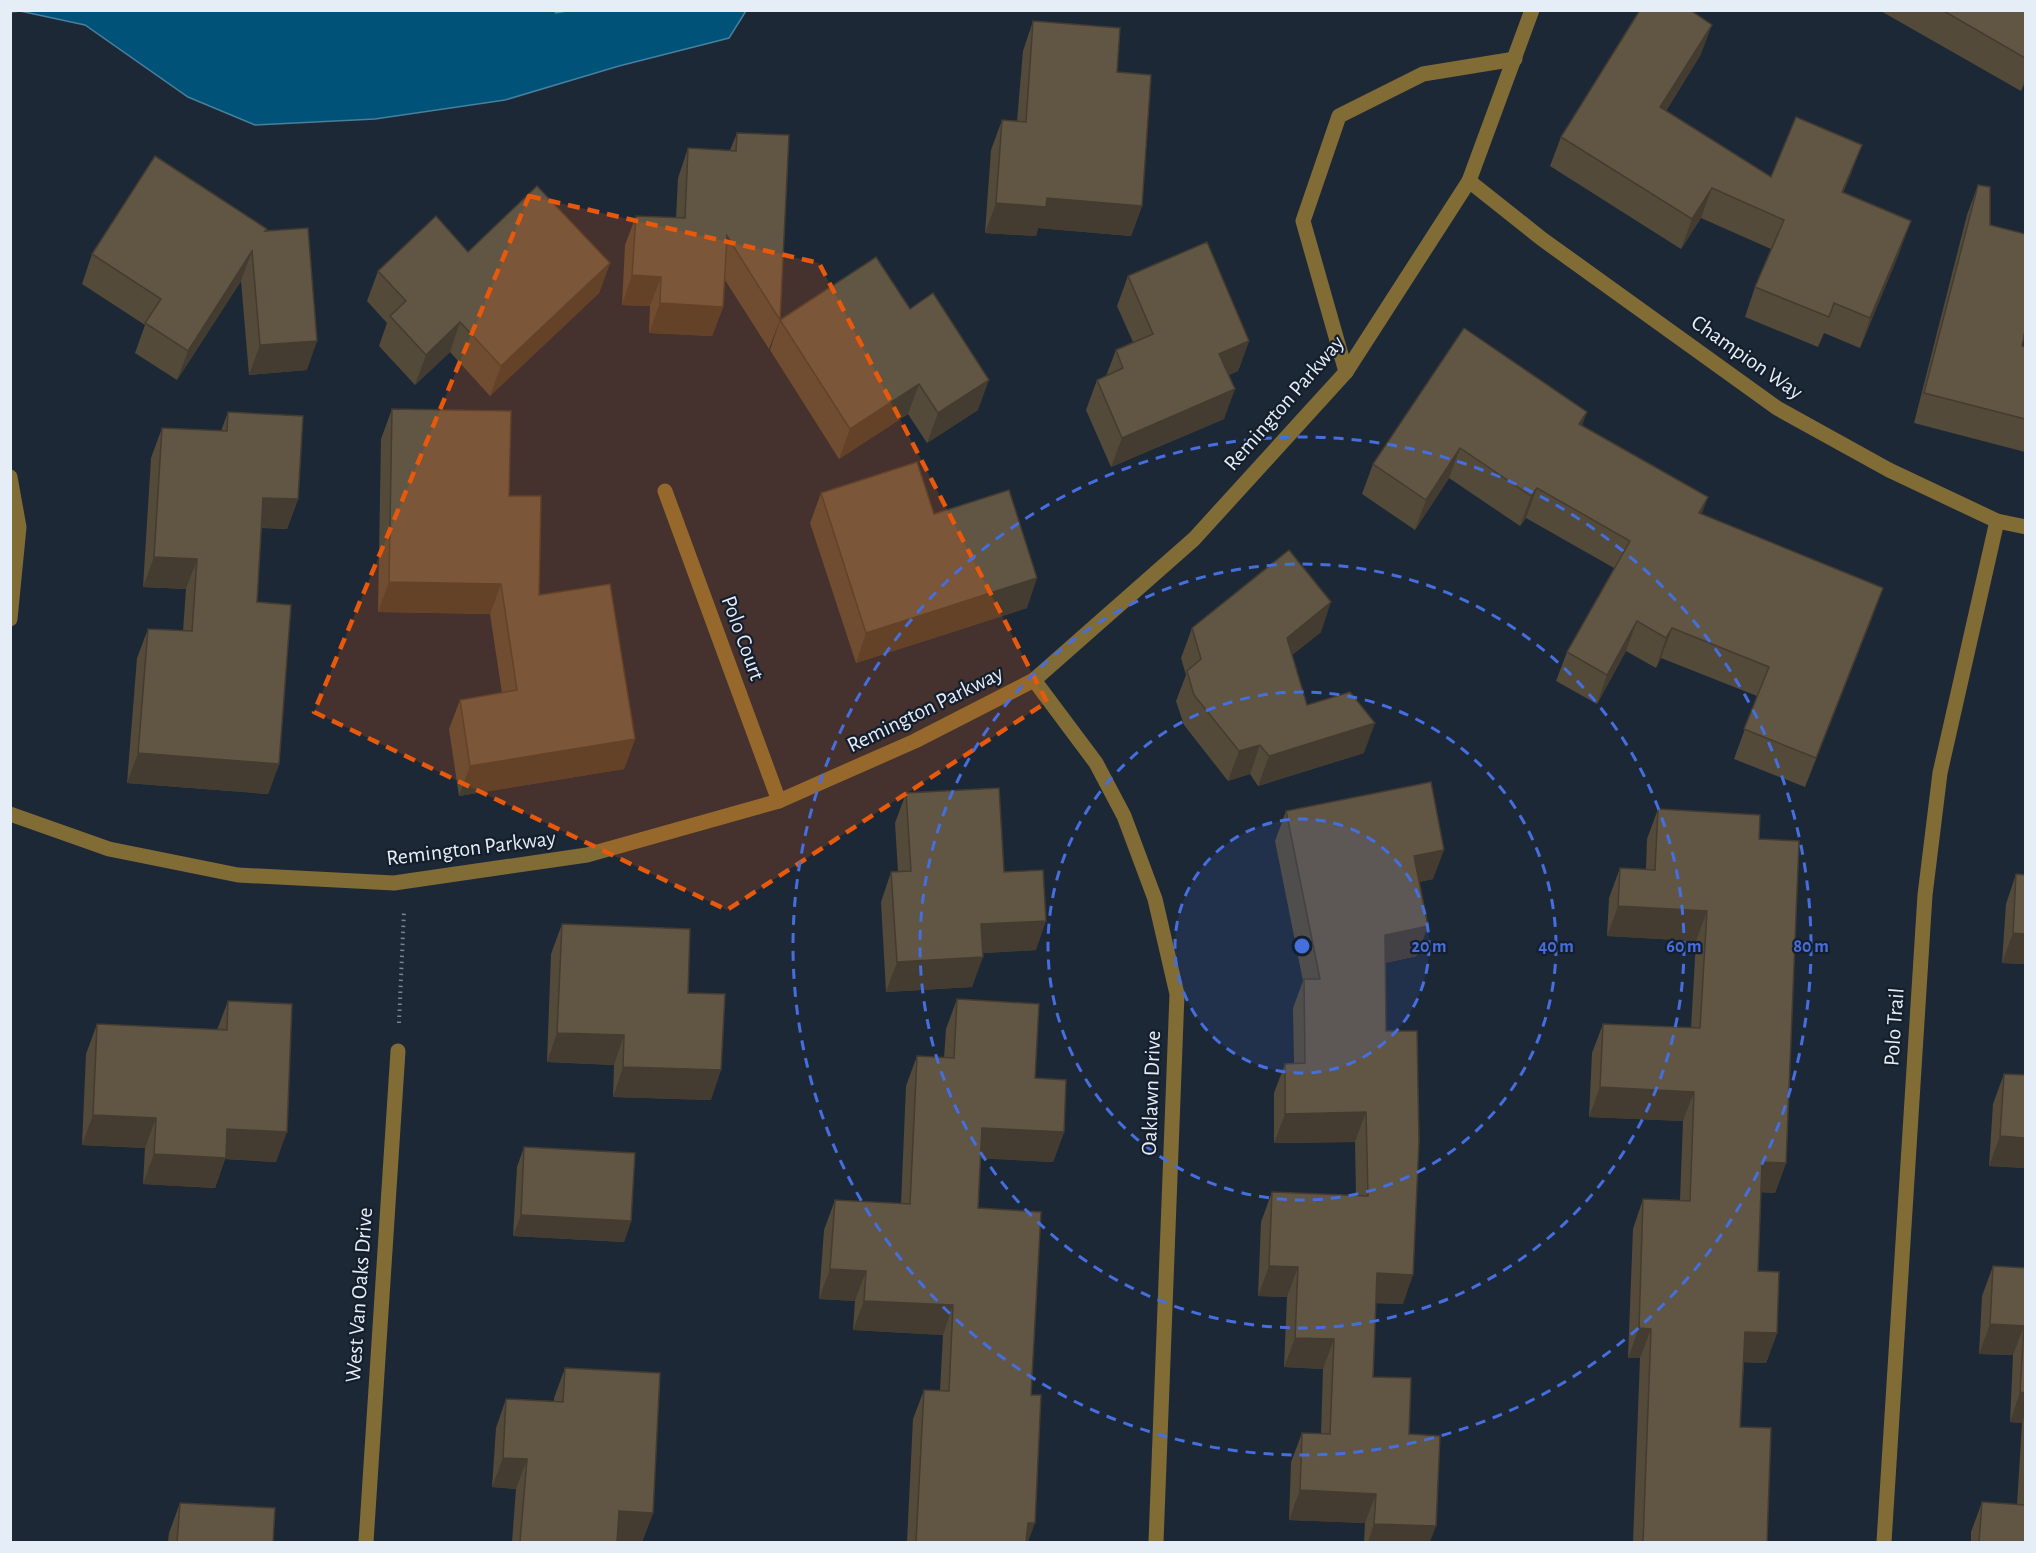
<svg xmlns="http://www.w3.org/2000/svg" width="2036" height="1553" font-family="'Alegreya Sans',sans-serif">
<style>
.water{fill:#005278;stroke:#45809e;stroke-width:1.5}
.lines{fill:none;stroke-linecap:round;stroke-linejoin:round}
.path{stroke:#7a8491;stroke-width:4;stroke-dasharray:1.5 4.5;stroke-linecap:butt}
.minor{stroke:#826c35;stroke-width:15}
.wall{fill:#534a3a}
.shaded-wall{fill:#443c30}
.building{fill:#615644;stroke:#443c30;stroke-width:1.5}
.marked{fill:#e8590c;fill-opacity:0.2;stroke:#e8590c;stroke-width:4.5;stroke-dasharray:12 8;stroke-linejoin:round}
.ring{fill:none;stroke:#456ede;stroke-width:3;stroke-dasharray:10 8}
.labels{text-anchor:middle;dominant-baseline:central;stroke-width:4.5;stroke-linejoin:round;paint-order:stroke}
.street-label{font-size:22px;fill:#e5edf7;stroke:#141e2c}
.centre{fill:#456ede;stroke:#141e2c;stroke-width:3}
.ring-label{font-size:18px;text-anchor:middle;font-weight:bold;fill:#456ede;stroke:#141e2c;stroke-width:4.5;stroke-linejoin:round;paint-order:stroke}
</style>
<rect width="100%" height="100%" fill="#1d2837"/>
<!-- water -->
<path class="water" d="M553 10 556 13 572 10 746 11 729 38 619 66 505 100 375 119 255 125 188 97 85 25 20 11 10 12 11 10Z"/>
<g class="lines">
<!-- path -->
<path class="path" d="M399 1023 404 911"/>
<!-- minor -->
<g class="minor">
<path d="M1469 181 1542 239 1777 408 1889 470 1997 521 2026 527"/>
<path d="M1346 372 1303 221 1339 116 1423 74 1515 59"/>
<path d="M10 477 19 527 10 619"/>
<path d="M665 491 779 801"/>
<path d="M1034 680 1096 763 1124 816 1155 899 1177 994 1156 1542"/>
<path d="M10 814 109 849 238 875 394 883 587 855 779 801 915 741 1034 680 1194 539 1346 372 1469 181 1532 10"/>
<path d="M366 1542 398 1051"/>
<path d="M1884 1542 1925 895 1940 773 1997 521"/>
</g>
</g>
<!-- wall -->
<g class="wall">
<path d="M1879 10H2025V82L2021 91Z"/>
<path d="M1033 21 1117 72 1142 206 1131 236 1038 228 1036 236 985 233 991 150 1002 120 1017 121 1023 51Z"/>
<path d="M1701 54 1666 111 1771 177 1862 145 1843 192 1900 251 1860 348 1824 333 1818 347 1745 317 1755 287 1771 249 1701 218 1681 249 1550 166 1561 137Z"/>
<path d="M737 133 780 320 769 349 725 280 723 307 712 336 649 333 650 306 622 305 625 245 636 216 676 218 678 178 688 148 730 150Z"/>
<path d="M1978 185 1990 225 2022 346 2025 347V452L1914 423 1967 215Z"/>
<path d="M266 231 307 370 249 375 241 281 177 380 135 353 145 325 82 284 92 254Z"/>
<path d="M468 252 610 263 599 293 490 396 450 352 415 385 379 346 387 323 367 301 378 271Z"/>
<path d="M1128 276 1249 341 1238 371 1229 375 1224 419 1111 467 1086 410 1097 380 1106 376 1116 350 1133 342 1117 306Z"/>
<path d="M910 309 978 410 927 443 908 414 839 459 770 350 780 320Z"/>
<path d="M392 409 509 496 539 595 635 739 624 769 459 796 449 729 460 700 502 693 490 614 378 612 381 439Z"/>
<path d="M228 412 298 499 287 529 261 528 257 602 279 764 268 794 127 783 137 658 148 629 183 631 186 589 143 587 151 458 162 428 221 431Z"/>
<path d="M1582 426 1708 497 1701 514 1872 618 1805 787 1734 759 1757 696 1661 658 1656 668 1626 651 1597 704 1556 681 1567 652 1614 568 1526 518 1520 526 1449 478 1415 530 1362 494 1373 464Z"/>
<path d="M821 493 934 514 1027 608 856 663 810 523Z"/>
<path d="M1192 628 1321 632 1292 655 1307 705 1364 753 1258 786 1250 774 1228 781 1184 725 1176 701 1186 675 1181 658Z"/>
<path d="M906 793 1004 872 1036 950 983 953 972 987 886 992 881 902 891 872H898L895 823Z"/>
<path d="M1658 809 1759 839 1786 1163 1775 1193 1761 1192 1758 1271 1777 1333 1766 1363 1744 1362 1740 1427 1767 1542H1633L1640 1358H1628L1633 1229 1643 1199 1680 1200 1683 1121 1589 1117 1592 1053 1603 1024 1691 1028 1696 941 1607 936 1609 898 1620 868 1646 869 1647 839Z"/>
<path d="M1286 811 1433 879 1419 882 1417 956 1385 963 1386 1031 1403 1304 1376 1303 1373 1377 1409 1434 1430 1542H1364L1365 1523 1289 1520 1291 1462 1302 1433 1321 1434 1323 1369 1284 1367 1287 1297 1258 1296 1261 1222 1272 1192 1356 1196 1355 1142 1274 1143V1093L1285 1064 1294 1063 1293 1008 1303 981 1275 841Z"/>
<path d="M2016 874 2025 875V964L2002 963 2006 904Z"/>
<path d="M562 924 688 993 711 1100 613 1097 614 1065 547 1062 551 954Z"/>
<path d="M957 999 1035 1078 1064 1132 1053 1162 980 1158 978 1208 1031 1395 1028 1542H907L913 1419 924 1390H940L943 1335 853 1330 855 1301 819 1299 824 1230 835 1200 901 1204 906 1086 917 1056 944 1058 946 1029Z"/>
<path d="M228 1001 276 1162 225 1159 215 1188 143 1184 145 1148 82 1145 86 1054 97 1024 217 1030Z"/>
<path d="M2025 1071V1168L1989 1166 1993 1104 2004 1074 2025 1075Z"/>
<path d="M524 1147 631 1221 624 1242 513 1236 517 1167Z"/>
<path d="M1993 1266 2025 1268V1542H1971V1532L1982 1502 2017 1505 2022 1423 2010 1422 2013 1355 1979 1354 1982 1296Z"/>
<path d="M565 1368 653 1513 642 1542H512L516 1489 492 1487 496 1428 506 1399 554 1401V1398Z"/>
<path d="M180 1503 273 1542H168L169 1533Z"/>
</g>
<!-- shaded-wall -->
<g class="shaded-wall">
<path d="M1712 25 1701 54 1650 137 1660 107Z"/>
<path d="M2025 78V82L2021 91Z"/>
<path d="M1862 145 1851 174 1831 222 1842 192Z"/>
<path d="M1712 188 1701 218 1681 249 1692 219Z"/>
<path d="M1047 198 1142 206 1131 236 1038 228 1036 236 985 233 996 203Z"/>
<path d="M1911 221 1900 251 1860 348 1870 318Z"/>
<path d="M252 251 241 281 177 380 188 351Z"/>
<path d="M610 263 599 293 490 396 501 366Z"/>
<path d="M632 275 661 277 650 306 622 305Z"/>
<path d="M660 303 723 307 712 336 649 333Z"/>
<path d="M460 322 450 352 415 385 426 355Z"/>
<path d="M317 341 307 370 249 375 260 345Z"/>
<path d="M1249 341 1238 371 1209 384 1219 354Z"/>
<path d="M989 380 978 410 927 443 938 413Z"/>
<path d="M919 384 908 414 839 459 850 429Z"/>
<path d="M1235 389 1224 419 1111 467 1122 438Z"/>
<path d="M1587 412 1576 442 1579 424Z"/>
<path d="M1460 448 1449 478 1415 530 1426 500Z"/>
<path d="M1537 488 1526 518 1520 526 1531 496Z"/>
<path d="M1708 497 1697 527 1699 513Z"/>
<path d="M263 498 298 499 287 529 252 527Z"/>
<path d="M154 557 197 559 186 589 143 587Z"/>
<path d="M1037 578 1027 608 856 663 866 633Z"/>
<path d="M389 582 501 584 490 614 378 612Z"/>
<path d="M1883 588 1872 618 1805 787 1816 758Z"/>
<path d="M1331 602 1321 632 1276 667 1287 638Z"/>
<path d="M1637 621 1626 651 1597 704 1607 675Z"/>
<path d="M1672 628 1661 658 1656 668 1666 638Z"/>
<path d="M1375 723 1364 753 1258 786 1269 756Z"/>
<path d="M635 739 624 769 459 796 470 766Z"/>
<path d="M1260 745 1250 774 1228 781 1239 751Z"/>
<path d="M138 753 279 764 268 794 127 783Z"/>
<path d="M1444 850 1433 879 1403 886 1414 856Z"/>
<path d="M1618 906 1707 911 1696 941 1607 936Z"/>
<path d="M1046 921 1036 950 970 954 981 924Z"/>
<path d="M1428 926 1417 956 1374 965 1385 935Z"/>
<path d="M2013 933 2025 934V964L2002 963Z"/>
<path d="M983 957 972 987 886 992 897 962Z"/>
<path d="M557 1033 624 1035 614 1065 547 1062Z"/>
<path d="M623 1067 721 1070 711 1100 613 1097Z"/>
<path d="M1600 1087 1694 1092 1683 1121 1589 1117Z"/>
<path d="M1366 1112 1355 1142 1274 1143 1285 1114Z"/>
<path d="M93 1115 156 1118 145 1148 82 1145Z"/>
<path d="M982 1128 1064 1132 1053 1162 971 1158Z"/>
<path d="M227 1129 287 1132 276 1162 225 1159 215 1188 143 1184 154 1154Z"/>
<path d="M2000 1136 2025 1138V1168L1989 1166Z"/>
<path d="M1762 1162 1786 1163 1775 1193 1751 1192Z"/>
<path d="M521 1215 631 1221 624 1242 513 1236Z"/>
<path d="M1269 1266 1298 1267 1287 1297 1258 1296Z"/>
<path d="M830 1269 866 1271 855 1301 819 1299Z"/>
<path d="M1377 1273 1413 1275 1403 1304 1367 1303Z"/>
<path d="M864 1301 953 1305 943 1335 853 1330Z"/>
<path d="M1990 1324 2024 1326 2013 1355 1979 1354Z"/>
<path d="M1639 1328 1651 1329 1640 1358H1628Z"/>
<path d="M1745 1332 1777 1333 1766 1363 1734 1362Z"/>
<path d="M1295 1338 1334 1339 1323 1369 1284 1367Z"/>
<path d="M2020 1392 2025 1393V1412L2022 1423 2010 1422Z"/>
<path d="M503 1458 527 1459 516 1489 492 1487Z"/>
<path d="M1300 1490 1376 1494 1365 1523 1289 1520Z"/>
<path d="M619 1511 653 1513 642 1542 608 1541Z"/>
<path d="M1028 1523H1035L1028 1542H1020Z"/>
<path d="M1374 1524 1436 1526 1430 1542H1368Z"/>
</g>
<!-- building -->
<g class="building">
<path d="M1640 10H1690L1712 25 1660 107 1771 177 1796 117 1862 145 1842 192 1911 221 1870 318 1834 303 1829 317 1755 287 1784 220 1712 188 1692 219 1561 137Z"/>
<path d="M1942 10H2025V58Z"/>
<path d="M1033 21 1120 28 1117 72 1151 75 1142 206 1047 198 1046 207 996 203 1002 120 1026 122Z"/>
<path d="M737 133 789 135 780 320 727 236 723 307 660 303 661 277 632 275 636 216 685 218 688 148 736 151Z"/>
<path d="M155 156 267 229 265 231 308 228 317 341 260 345 252 251 188 351 145 323 161 299 92 254Z"/>
<path d="M1978 185 1990 187V225L2025 234V331L2022 346 2025 347V419L1924 393Z"/>
<path d="M537 186 610 263 501 366 460 322 426 355 390 316 406 301 378 271 436 216 468 252Z"/>
<path d="M1207 242 1249 341 1219 354 1235 389 1122 438 1097 380 1123 368 1116 350 1153 334 1128 276Z"/>
<path d="M876 257 910 309 933 293 989 380 938 413 919 384 850 429 780 320Z"/>
<path d="M1464 328 1587 412 1579 424 1708 497 1699 513 1883 588 1816 758 1744 729 1769 667 1672 628 1666 638 1637 621 1607 675 1567 652 1630 541 1537 488 1531 496 1460 448 1426 500 1373 464Z"/>
<path d="M392 409 511 411 509 496H541L539 595 610 584 635 739 470 766 460 700 517 690 501 584 389 582Z"/>
<path d="M228 412 303 416 298 499 263 498 257 602 291 605 279 764 138 753 148 629 192 631 197 559 154 557 162 428 227 431Z"/>
<path d="M917 462 934 514 1009 490 1037 578 866 633 821 493Z"/>
<path d="M1289 550 1331 602 1287 638 1307 705 1350 692 1375 723 1269 756 1260 745 1239 751 1194 695 1187 671 1201 659 1192 628Z"/>
<path d="M1431 782 1444 850 1414 856 1428 926 1385 935 1386 1031H1417L1419 1141 1413 1275 1377 1273 1373 1377 1411 1378 1409 1434 1440 1436 1436 1526 1374 1524 1376 1494 1300 1490 1302 1433 1330 1434 1334 1339 1295 1338 1298 1267 1269 1266 1272 1192 1368 1196 1366 1112 1285 1114V1064L1305 1063 1304 979H1320L1286 811Z"/>
<path d="M999 788 1004 872 1043 870 1046 921 981 924 983 957 897 962 891 872 911 871 906 793Z"/>
<path d="M1658 809 1760 815 1759 839 1799 841 1786 1163 1762 1162 1758 1271 1779 1272 1777 1333 1745 1332 1740 1427 1771 1428 1767 1542H1643L1651 1329 1639 1328 1643 1199 1690 1201 1694 1092 1600 1087 1603 1024 1700 1028 1707 911 1618 906 1620 868 1655 870Z"/>
<path d="M2016 874 2025 875V934L2013 933Z"/>
<path d="M562 924 690 929 688 993 725 994 721 1070 623 1067 624 1035 557 1033Z"/>
<path d="M957 999 1039 1004 1035 1078 1066 1080 1064 1132 982 1128 978 1208 1041 1212 1031 1395H1041L1035 1523H1028L1026 1542H916L924 1390 949 1391 953 1305 864 1301 866 1271 830 1269 835 1200 910 1204 917 1056 954 1058Z"/>
<path d="M228 1001 292 1004 287 1132 227 1129 226 1158 154 1154 156 1118 93 1115 97 1024 227 1030Z"/>
<path d="M2004 1074 2025 1075V1138L2000 1136Z"/>
<path d="M524 1147 635 1153 631 1221 521 1215Z"/>
<path d="M1993 1266 2025 1268V1393L2020 1392 2024 1326 1990 1324Z"/>
<path d="M565 1368 660 1373 653 1513 619 1511 617 1542H520L527 1459 503 1458 506 1399 563 1402Z"/>
<path d="M1982 1502 2025 1505V1542H1979Z"/>
<path d="M180 1503 275 1508 273 1542H177Z"/>
</g>
<!-- marked area -->
<path class="marked" d="M529 196 819 263 1047 702 727 910 314 712Z"/>
<!-- distance rings -->
<circle cx="1302" cy="946" r="127" fill="#456ede" fill-opacity=".12"/>
<g class="ring">
<circle cx="1302" cy="946" r="127"/>
<circle cx="1302" cy="946" r="254"/>
<circle cx="1302" cy="946" r="382"/>
<circle cx="1302" cy="946" r="509"/>
</g>
<g class="labels">
<!-- street labels -->
<g class="street-label">
<text transform="translate(1747 357) rotate(35)">Champion Way</text>
<text transform="translate(1284 403) rotate(-49)">Remington Parkway</text>
<text transform="translate(743 638) rotate(70)">Polo Court</text>
<text transform="translate(925 709) rotate(-26)">Remington Parkway</text>
<text transform="translate(471 848) rotate(-7)">Remington Parkway</text>
<text transform="translate(1894 1027) rotate(-86)">Polo Trail</text>
<text transform="translate(1151 1093) rotate(-88)">Oaklawn Drive</text>
<text transform="translate(359 1295) rotate(-86)">West Van Oaks Drive</text>
</g>
</g>
<circle cx="1302" cy="946" r="9" class="centre"/>
<g class="ring-label">
<text x="1429" y="952">20 m</text>
<text x="1556" y="952">40 m</text>
<text x="1684" y="952">60 m</text>
<text x="1811" y="952">80 m</text>
</g>
<!-- border -->
<rect width="2036" height="1553" fill="none" stroke="#e5edf7" stroke-width="24"/>
</svg>
